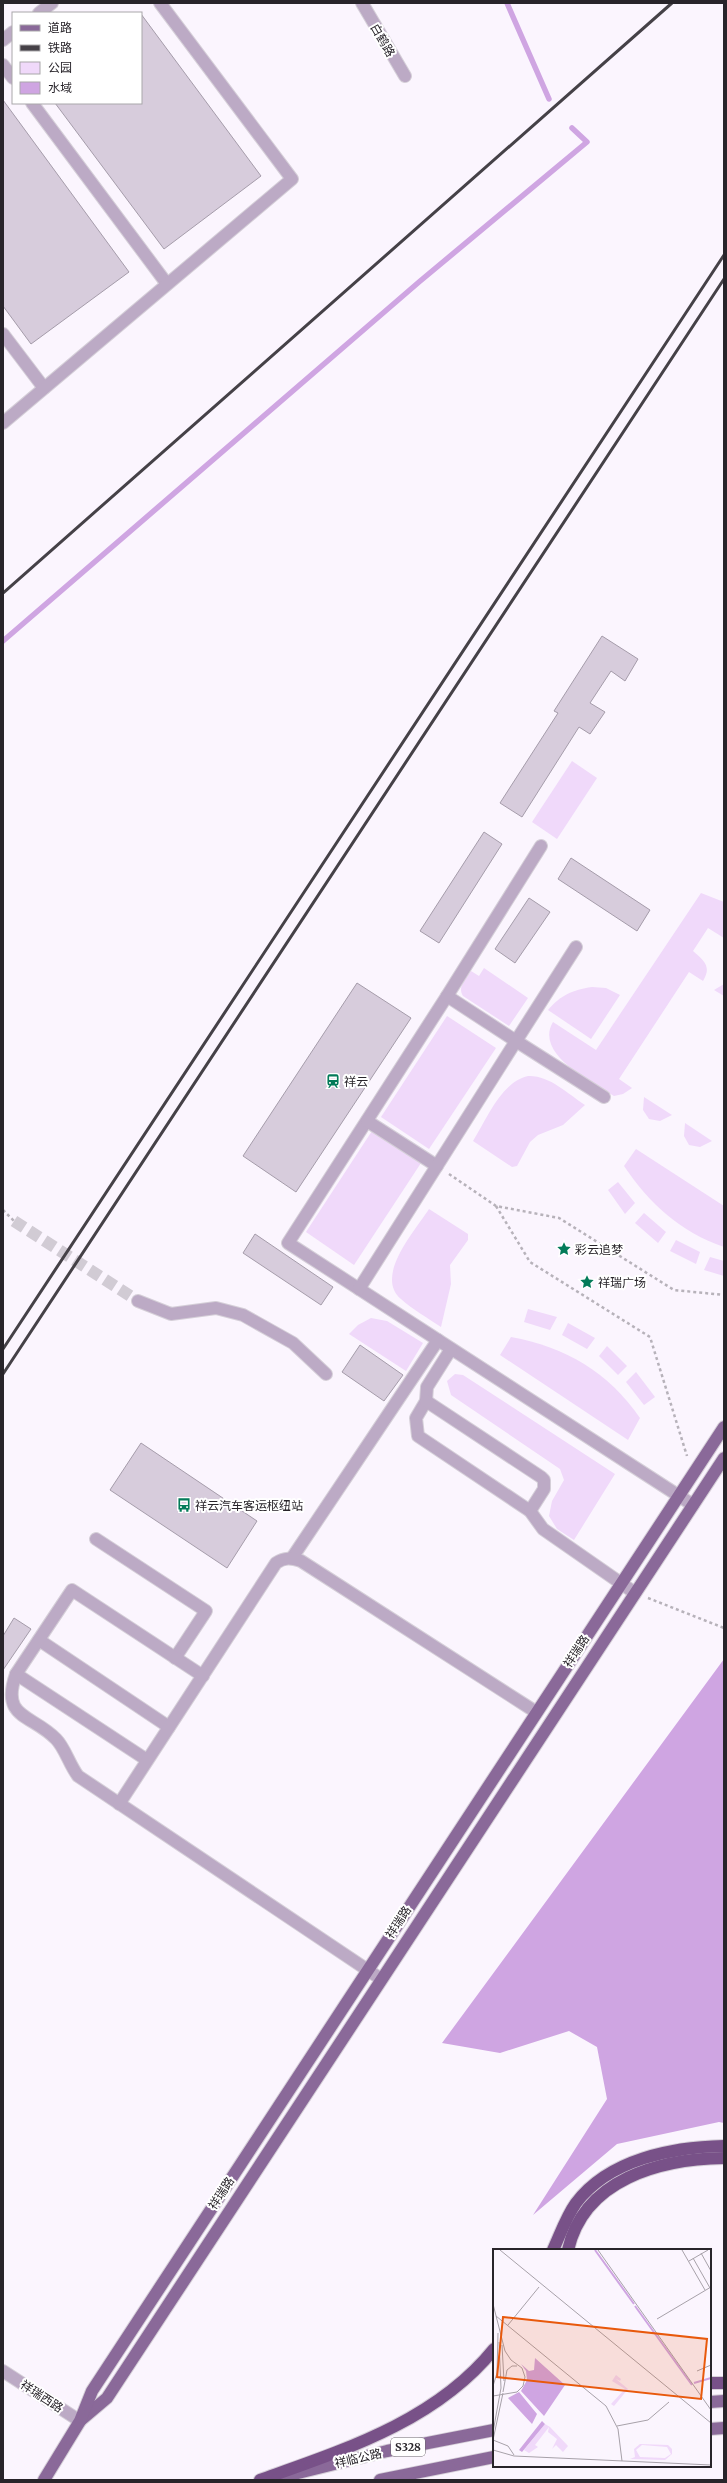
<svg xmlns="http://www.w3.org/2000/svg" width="727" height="2483" font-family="Merriweather,'Noto Sans SC',serif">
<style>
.green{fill:#f0d9fa}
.water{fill:#cfa5e2}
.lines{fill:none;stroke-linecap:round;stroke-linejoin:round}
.stream{stroke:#cfa5e2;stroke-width:5.5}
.building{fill:#d7ccdc;stroke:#a59caa}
.minor-tunnel{stroke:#d1cbd4;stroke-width:12;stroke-dasharray:12 6;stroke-linecap:butt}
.minor-casing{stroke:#d5cfd8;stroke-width:14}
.major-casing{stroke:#d5cfd8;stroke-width:14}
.highway-casing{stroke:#d5cfd8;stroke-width:14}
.path{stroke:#b7b2ba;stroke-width:2.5;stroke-dasharray:3 3;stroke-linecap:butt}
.minor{stroke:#bcaac5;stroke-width:12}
.major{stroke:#8a6999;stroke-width:12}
.highway{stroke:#785188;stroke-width:12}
.rail{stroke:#454147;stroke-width:3}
.labels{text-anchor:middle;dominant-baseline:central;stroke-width:4;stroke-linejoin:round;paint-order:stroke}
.shield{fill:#fff;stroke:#68666a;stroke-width:1}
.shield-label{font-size:11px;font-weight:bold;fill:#28242a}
.street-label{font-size:12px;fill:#28242a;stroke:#fff}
.poi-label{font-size:12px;fill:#28242a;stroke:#fff;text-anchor:start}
.inset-river{fill:none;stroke:#cfa5e2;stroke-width:2}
.inset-road{fill:none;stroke:#a7a1a9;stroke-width:1}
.view{fill:#e8590c;fill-opacity:0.15;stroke:#e8590c;stroke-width:2}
.inset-edge{fill:none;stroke:#28242a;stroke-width:2}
</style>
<rect width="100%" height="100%" fill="#fbf5fe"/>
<!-- green -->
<g class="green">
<path d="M572 761 597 778 557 839 532 822Z"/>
<path d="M701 893 724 902V938L708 928 693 951C704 961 712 966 703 981L689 972 619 1079 632 1088 623 1094 614 1096C591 1081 534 1054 553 1022L596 1050Z"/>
<path d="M484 968 528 998 509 1026 463 996C457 987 466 979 471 971L479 976Z"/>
<path d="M724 984V996L714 990Z"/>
<path d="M592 987 606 988 620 995 591 1039 548 1010C561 995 572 990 592 987Z"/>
<path d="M447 1016 496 1048 429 1149 381 1117Z"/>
<path d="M528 1076C549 1075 567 1093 585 1105L563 1125 538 1135 530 1142 517 1166 512 1167 473 1141C487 1119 501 1082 528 1076Z"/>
<path d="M644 1097 672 1115 660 1121 649 1119 643 1110Z"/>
<path d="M685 1123 712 1141 700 1147 689 1145 684 1136Z"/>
<path d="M372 1131 421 1163 354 1265 306 1232Z"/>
<path d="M636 1149 724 1206V1247C680 1232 649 1203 624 1166Z"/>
<path d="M618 1182 635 1203 625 1214 608 1190Z"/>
<path d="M429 1209 468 1234V1240L450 1265 451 1284 441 1327C428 1318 413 1310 401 1299 374 1276 415 1231 429 1209Z"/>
<path d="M644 1213 666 1232 658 1243 635 1223Z"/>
<path d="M676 1240 700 1252 696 1264 670 1251Z"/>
<path d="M710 1257 724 1261V1276L704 1270Z"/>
<path d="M528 1309 557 1317 550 1330 524 1322Z"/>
<path d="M371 1318 387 1321 423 1343 406 1371 349 1334 358 1325Z"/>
<path d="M568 1323 595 1338 587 1349 562 1335Z"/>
<path d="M511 1337C566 1347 608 1372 640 1418L628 1440 500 1355Z"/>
<path d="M607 1346 627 1366 618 1375 599 1356Z"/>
<path d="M636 1372 655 1397 644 1405 626 1382Z"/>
<path d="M455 1374 463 1375 615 1474 574 1540 557 1529 549 1516 552 1501 564 1480 560 1469 451 1395 447 1381Z"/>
</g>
<!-- water -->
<path class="water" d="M724 1659V2123L719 2122 617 2144 533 2215 607 2099 597 2047 569 2031 500 2053 442 2043Z"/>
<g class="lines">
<!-- stream -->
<g class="stream">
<path d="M507 3 549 99"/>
<path d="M3 641 419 282 587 142 572 128"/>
</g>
</g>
<!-- building -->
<g class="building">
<path d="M141 14 261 176 164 249 55 103H141Z"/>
<path d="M3 100 129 272 31 344 3 306Z"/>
<path d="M602 636 638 659 625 681 611 671 590 703 605 712 590 734 579 727 522 817 500 803 558 713 554 711Z"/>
<path d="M484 832 502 844 439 943 420 931Z"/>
<path d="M571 858 650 910 637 931 558 879Z"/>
<path d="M529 898 550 912 515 963 495 949Z"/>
<path d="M357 983 411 1018 296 1192 243 1156Z"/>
<path d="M255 1234 333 1287 321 1305 243 1253Z"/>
<path d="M360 1345 403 1375 384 1401 342 1372Z"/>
<path d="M141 1443 257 1521 227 1568 110 1490Z"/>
<path d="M14 1618 31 1629 3 1670V1636Z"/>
</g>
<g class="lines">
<!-- minor-tunnel -->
<path class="minor-tunnel" d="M14 1221 138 1301"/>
<defs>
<g id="minor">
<path d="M362 3 405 76"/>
<path d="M39 13 52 3"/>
<path d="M3 40 13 32"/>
<path d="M3 65 13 78"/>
<path d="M32 103 167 284"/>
<path d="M3 334 44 388"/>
<path d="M3 423 292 179 160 3"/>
<path d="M576 947 516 1041 447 996 288 1243 693 1505"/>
<path d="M447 996 541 846"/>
<path d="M367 1121 437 1166"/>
<path d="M359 1289 516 1041 604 1097"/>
<path d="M138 1301 171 1314 216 1308 243 1315 293 1343 326 1374"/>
<path d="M451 1349 427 1387 426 1401 416 1418 418 1436 530 1511 543 1529 635 1593"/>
<path d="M426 1401 541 1477 544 1480V1489L530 1511"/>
<path d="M96 1539 206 1611 175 1658"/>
<path d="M292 1558 438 1340"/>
<path d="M39 1640 169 1727"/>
<path d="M16 1674 147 1760"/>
<path d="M203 1676 72 1590 16 1674C0 1719 32 1714 56 1739 65 1748 69 1764 78 1776L381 1979"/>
<path d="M119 1804 276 1563C285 1557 291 1558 301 1561L536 1712"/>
<path d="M3 2371 80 2421"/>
</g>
<g id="major">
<path d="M710 2402 724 2401"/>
<path d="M81 2420 107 2398 724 1458"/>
<path d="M710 2429 724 2428"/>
<path d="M286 2476 387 2451 494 2430"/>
<path d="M44 2480 80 2421 92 2391 724 1427"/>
<path d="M380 2480 494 2457"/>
</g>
<g id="highway">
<path d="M553 2250C560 2235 566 2217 576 2203 609 2159 673 2147 724 2146"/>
<path d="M568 2250C584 2179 660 2159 724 2158"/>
<path d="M710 2383H724"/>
<path d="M260 2480C344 2450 436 2421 494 2349"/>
</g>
</defs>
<!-- minor casing -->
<use href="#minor" class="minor-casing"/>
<!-- major casing -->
<use href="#major" class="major-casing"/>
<!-- highway casing -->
<use href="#highway" class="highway-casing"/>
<!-- path -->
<g class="path">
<path d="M449 1174 496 1206 559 1218 674 1290 724 1295"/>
<path d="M496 1206 530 1262 650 1337 687 1456"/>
<path d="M3 1210 14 1221"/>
<path d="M648 1598 724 1628"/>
</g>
<!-- minor -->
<use href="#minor" class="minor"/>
<!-- major -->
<use href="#major" class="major"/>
<!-- highway -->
<use href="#highway" class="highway"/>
<!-- rail -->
<g class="rail">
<path d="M3 593 672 3"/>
<path d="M3 1349 724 255"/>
<path d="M3 1374 724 279"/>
</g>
</g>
<!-- icons -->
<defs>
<symbol id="station-bare" viewBox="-9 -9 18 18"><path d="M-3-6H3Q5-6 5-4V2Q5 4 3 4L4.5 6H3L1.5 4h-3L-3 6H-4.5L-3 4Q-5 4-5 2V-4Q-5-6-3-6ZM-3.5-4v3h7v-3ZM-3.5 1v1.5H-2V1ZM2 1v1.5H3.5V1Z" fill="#037b59" stroke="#fff" stroke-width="2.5" paint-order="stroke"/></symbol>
<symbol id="sight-bare" viewBox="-9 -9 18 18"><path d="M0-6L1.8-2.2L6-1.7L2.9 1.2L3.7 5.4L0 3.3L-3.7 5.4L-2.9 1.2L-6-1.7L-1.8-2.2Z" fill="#037b59" stroke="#fff" stroke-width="2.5" paint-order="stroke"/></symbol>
<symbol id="bus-bare" viewBox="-9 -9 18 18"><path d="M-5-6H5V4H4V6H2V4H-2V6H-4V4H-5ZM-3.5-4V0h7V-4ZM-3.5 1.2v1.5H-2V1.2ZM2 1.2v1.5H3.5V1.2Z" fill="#037b59" stroke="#fff" stroke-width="2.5" paint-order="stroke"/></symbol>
</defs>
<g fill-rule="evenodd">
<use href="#station-bare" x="323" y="1071" width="20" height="20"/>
<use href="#sight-bare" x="554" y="1239" width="20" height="20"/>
<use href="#sight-bare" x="577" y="1272" width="20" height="20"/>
<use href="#bus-bare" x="174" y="1495" width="20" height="20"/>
</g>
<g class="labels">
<!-- shield labels -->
<rect class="shield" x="391" y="2438" width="34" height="18" rx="3"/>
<g class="shield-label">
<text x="408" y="2447">S328</text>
</g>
<!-- street labels -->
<g class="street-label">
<text transform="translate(383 40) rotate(60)">白鹤路</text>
<text transform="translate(576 1651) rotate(-57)">祥瑞路</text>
<text transform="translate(398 1922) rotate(-57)">祥瑞路</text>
<text transform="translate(221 2193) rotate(-57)">祥瑞路</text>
<text transform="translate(42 2396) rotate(33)">祥瑞西路</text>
<text transform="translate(358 2458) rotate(-13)">祥临公路</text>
</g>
<!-- poi labels -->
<g class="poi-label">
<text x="344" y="1081">祥云</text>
<text x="575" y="1249">彩云追梦</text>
<text x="598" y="1282">祥瑞广场</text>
<text x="195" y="1505">祥云汽车客运枢纽站</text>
</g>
</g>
<!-- overview -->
<g transform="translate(493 2249)">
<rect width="218" height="218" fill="#fbf5fe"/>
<path d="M123 126 128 130 127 132 123 130 135 140 121 157 118 155 132 140 119 132ZM52 175 57 178 75 197 70 203 63 196 59 200 64 190 55 183 56 178 42 196 45 198 36 204 31 201ZM147 195 175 196 179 200V205L172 211 137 210 142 208 141 200ZM149 196 174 198 178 205 172 209 147 208 143 201Z" fill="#f0d9fa" fill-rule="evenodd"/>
<path d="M42 109 72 136 51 167 28 142 34 131 33 122 28 115 36 122 41 121ZM26 143 44 165 39 175 15 149ZM49 172 52 175 29 203 26 201Z" fill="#cfa5e2"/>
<path class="inset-river" d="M102 1 141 55M142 57 199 136M201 134 218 129"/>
<path class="inset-road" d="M7 1 218 174M105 1 218 161M189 1 212 41M208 4 218 22M200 9 217 39M196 12 215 1M0 55 12 102 18 111 29 119 32 128 30 137 24 143 0 147M3 67 113 157 125 180 129 212M164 70 218 38M15 76 46 38M9 96 11 132M204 122 218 116M0 137 4 124 5 84M10 143 14 121 19 117H24M124 177 155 171 176 153M0 183 8 139 6 93M0 191 15 197 21 206M0 191 10 144M0 201 21 207 218 216"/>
<path class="view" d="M10 68 214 90 208 150 4 128Z"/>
<rect width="218" height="218" class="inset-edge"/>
</g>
<!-- border -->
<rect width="727" height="2483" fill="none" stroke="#28242a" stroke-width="8"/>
<!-- legend -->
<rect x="12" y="12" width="130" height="92" fill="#ffffff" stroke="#a9a7aa"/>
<rect x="20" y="25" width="20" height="6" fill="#8a6999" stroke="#a9a7aa"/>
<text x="48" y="32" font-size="12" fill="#28242a">道路</text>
<rect x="20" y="45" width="20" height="6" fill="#454147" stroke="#a9a7aa"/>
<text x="48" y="52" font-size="12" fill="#28242a">铁路</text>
<rect x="20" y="62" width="20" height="12" fill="#f0d9fa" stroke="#a9a7aa"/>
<text x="48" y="72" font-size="12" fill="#28242a">公园</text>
<rect x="20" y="82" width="20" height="12" fill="#cfa5e2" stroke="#a9a7aa"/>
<text x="48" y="92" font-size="12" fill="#28242a">水域</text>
</svg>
